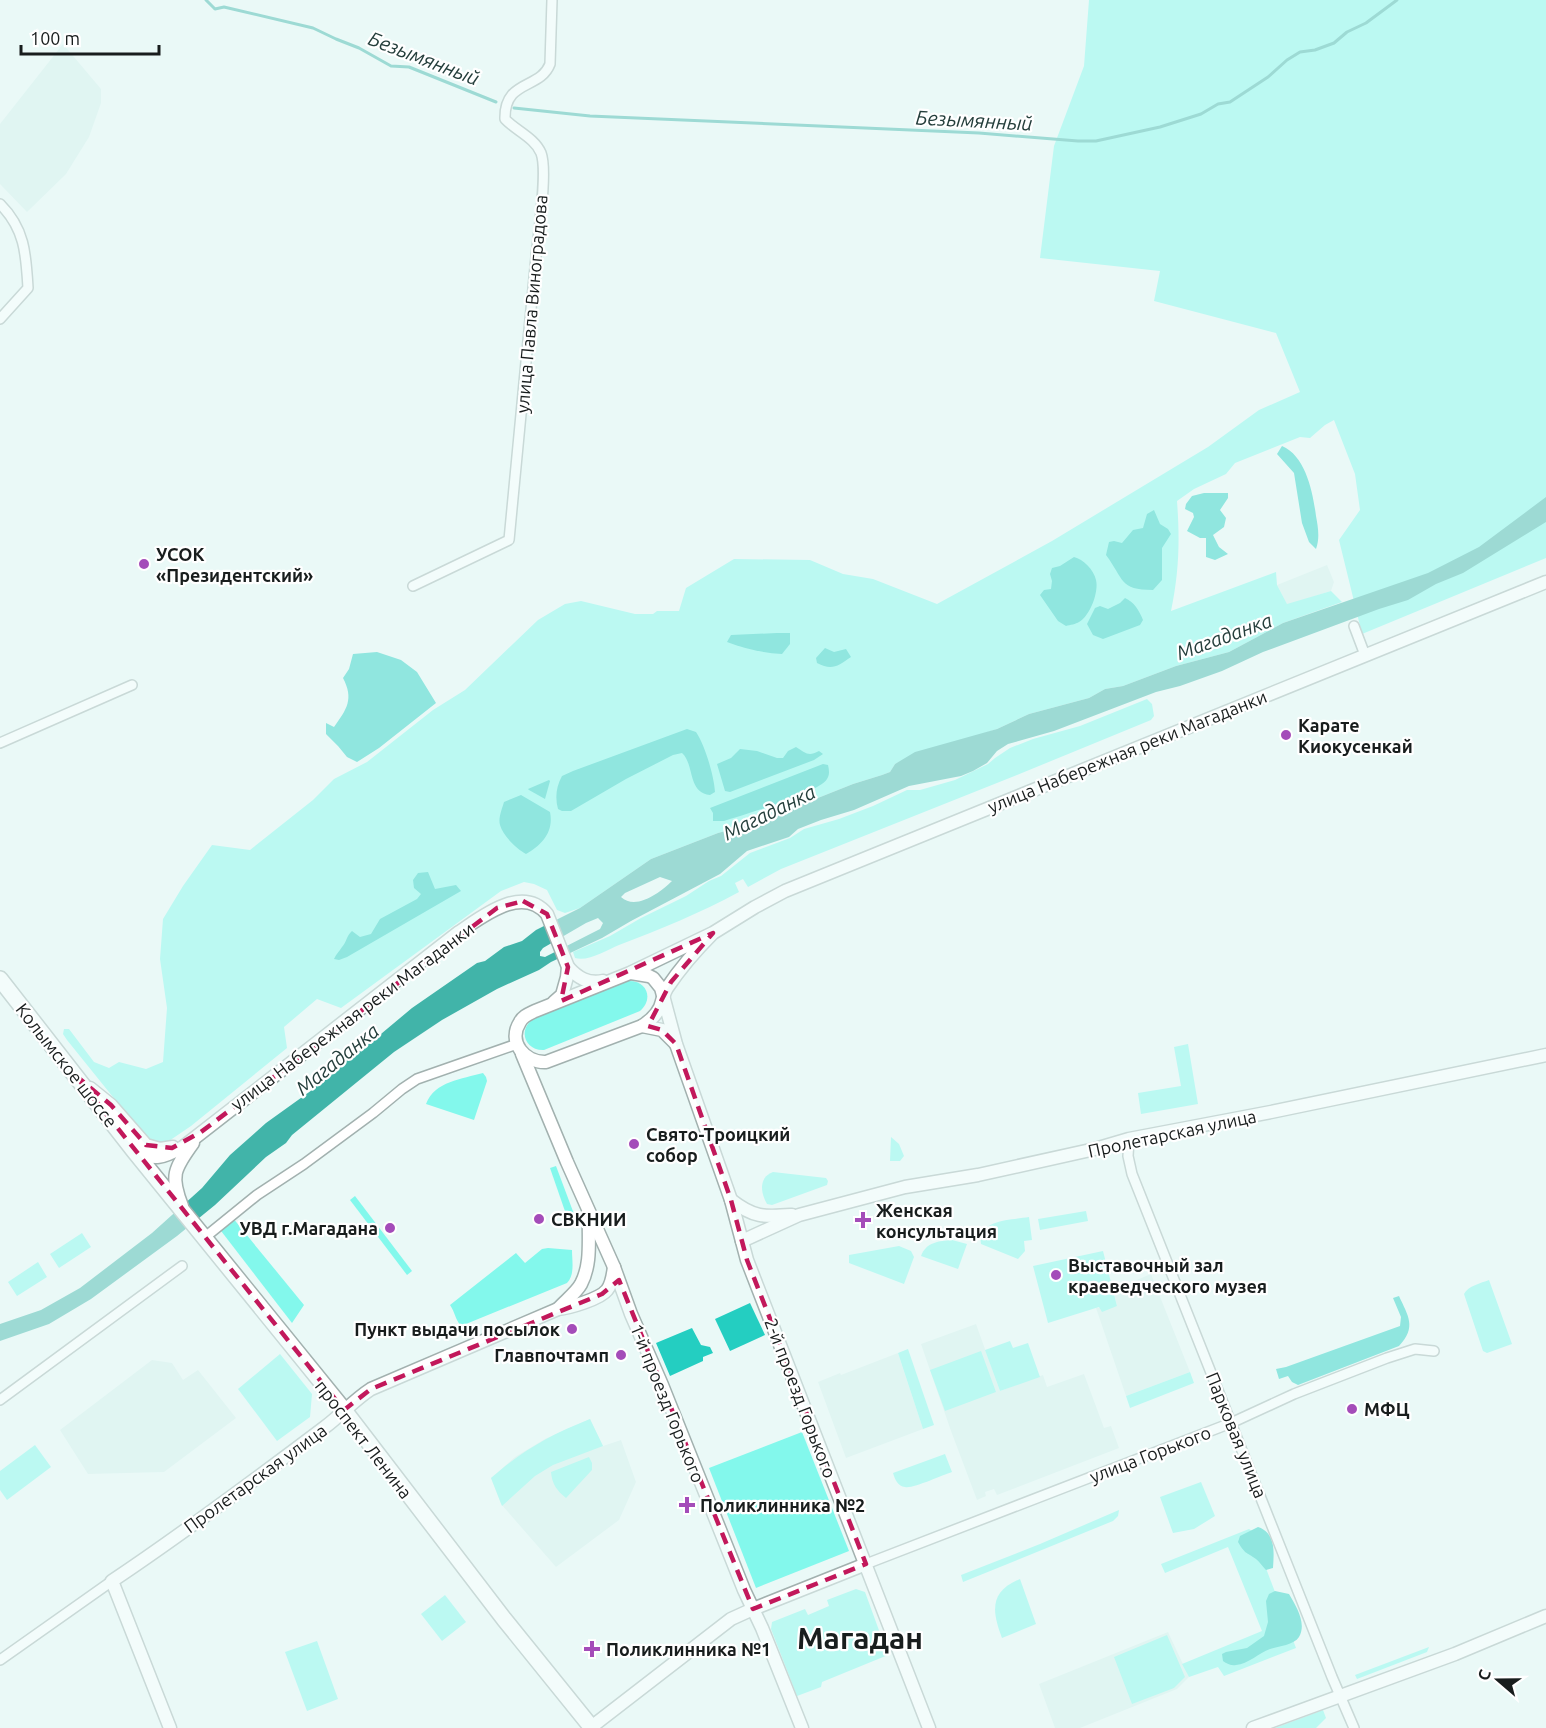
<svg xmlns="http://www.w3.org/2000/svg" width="1546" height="1728" font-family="Ubuntu,sans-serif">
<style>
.built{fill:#d6efeb}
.green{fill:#83f8ec}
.forest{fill:#24cec1}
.water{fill:#41b4a9;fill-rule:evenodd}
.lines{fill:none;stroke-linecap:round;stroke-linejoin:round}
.stream{stroke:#41b4a9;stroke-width:3}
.minor-casing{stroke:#a2b1af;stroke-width:12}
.tertiary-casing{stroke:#a2b1af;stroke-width:15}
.primary-casing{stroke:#a2b1af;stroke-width:18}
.minor{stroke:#fff;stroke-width:9}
.tertiary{stroke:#fff;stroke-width:12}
.primary{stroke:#fff;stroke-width:15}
.marked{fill:none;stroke:#c2185b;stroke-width:4.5;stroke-dasharray:12 8;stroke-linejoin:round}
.poi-dot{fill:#a44cb9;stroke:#fff;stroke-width:2}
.labels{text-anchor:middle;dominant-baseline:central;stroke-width:4.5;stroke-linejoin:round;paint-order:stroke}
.street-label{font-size:18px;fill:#181d1d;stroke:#fff}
.poi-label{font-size:18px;font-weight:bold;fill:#181d1d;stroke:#fff;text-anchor:start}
.water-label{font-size:20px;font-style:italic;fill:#243e3b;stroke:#fff}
.town-label{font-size:30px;font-weight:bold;fill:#181d1d;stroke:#fff}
</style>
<rect width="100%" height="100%" fill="#eaf9f7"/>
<!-- built -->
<g class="built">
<path d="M63 44 101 89V103L89 137 66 174 27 212 0 184V124Z"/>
<path d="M1327 565 1334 582 1331 591 1287 605 1277 585Z"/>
<path d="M1151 1274 1190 1372 1126 1396 1096 1308 1117 1306 1112 1286 1127 1284Z"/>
<path d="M976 1324 1000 1391 1043 1375 1047 1387 1084 1374 1104 1428 1111 1426 1119 1448 997 1495 994 1489 985 1492 986 1496 977 1500 951 1431 921 1344Z"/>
<path d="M898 1353 923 1429 846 1458 818 1382 840 1373 841 1375Z"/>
<path d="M152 1360 172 1363 183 1380 198 1370 236 1418 164 1472 88 1474 60 1430Z"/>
<path d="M590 1419 603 1446 621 1440 636 1482 619 1520 556 1567 501 1504 491 1478 515 1457 545 1439Z"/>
<path d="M1168 1632 1189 1677 1177 1689 1080 1728H1055L1039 1684Z"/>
</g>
<!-- green -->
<g class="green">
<path d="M1089 0H1546V558L1362 634 1339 540 1360 510 1355 474 1334 420 1325 425 1310 438 1300 437 1235 463 1226 474 1194 489 1177 501C1180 541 1179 572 1171 611L1276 572 1277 585 1287 604 1331 591 1342 602 1283 623 1229 652 1176 666 1123 686 1105 689 1089 698 1029 714 997 729 901 761 895 764 890 772 882 775 853 784 755 823 718 833 651 859 580 908 565 913 557 910 547 890 534 884 524 882 501 891 341 1008 317 999 284 1027 287 1048 191 1126 166 1143H150L67 1040 63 1034 64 1029H69L94 1062 109 1068 119 1062 146 1069 163 1062 167 1008 160 959 163 919 183 886 212 845 250 850 313 800 334 779 367 762 433 710 465 690 538 620 565 604 581 601 635 614H653L657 611H679L686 588 734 559 810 560 843 574 873 579 937 604 1052 541 1208 447 1259 410 1300 392 1276 333 1154 301 1160 271 1040 258 1054 146 1084 66Z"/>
<path d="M1147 699 1152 704 1154 716 1151 720 1017 775 781 869 748 887 743 879 735 883 739 892C700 913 661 929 619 945 607 950 588 962 575 958L573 952 610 936 641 918 686 896 709 881 721 876 750 853 790 838 804 829 839 819 873 806 907 790H920L955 780 988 764 995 758 1010 748 1033 739 1080 726Z"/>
<path d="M628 981C647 980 654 999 640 1011L544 1050C524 1051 517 1028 535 1018Z"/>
<path d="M1188 1044 1198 1104 1141 1114 1138 1093 1181 1086 1174 1047Z"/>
<path d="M483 1073 486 1077 487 1081 474 1120 426 1104C435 1081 462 1079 483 1073Z"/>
<path d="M891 1137 899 1144 904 1156 900 1161H890Z"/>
<path d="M556 1166 574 1214 567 1217 550 1168Z"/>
<path d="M773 1172 826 1178 828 1181 827 1185 772 1205 767 1204C760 1192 759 1177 773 1172Z"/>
<path d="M355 1196 412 1271 407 1275 350 1200Z"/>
<path d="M1086 1211 1088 1221 1040 1230 1038 1219Z"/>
<path d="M232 1217 304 1305 292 1323 218 1227Z"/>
<path d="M1029 1217 1032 1240 1024 1241 1025 1251 1018 1259 981 1244C977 1219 1012 1220 1029 1217Z"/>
<path d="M82 1233 91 1247 59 1268 50 1254Z"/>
<path d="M952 1240 967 1244 958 1269 921 1256C926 1242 939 1241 952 1240Z"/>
<path d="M899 1246 911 1251 914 1257 904 1284 849 1263V1255Z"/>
<path d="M548 1248 572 1250C572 1261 575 1275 567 1283L461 1326C455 1319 455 1312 450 1305L516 1253 525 1263 542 1249Z"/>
<path d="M1103 1251 1117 1306 1102 1312 1099 1307 1048 1323 1033 1266Z"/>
<path d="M38 1262 47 1277 17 1296 8 1282Z"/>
<path d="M1489 1280 1512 1344 1487 1353 1483 1351 1464 1294C1468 1286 1481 1283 1489 1280Z"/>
<path d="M1010 1341 1013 1348 1028 1343 1040 1377 1000 1391 985 1350Z"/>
<path d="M908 1349 934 1425 923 1429 898 1353Z"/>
<path d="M981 1351 996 1392 945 1411 930 1370Z"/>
<path d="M280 1354 312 1394 310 1417 277 1441 238 1389Z"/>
<path d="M1190 1372 1194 1383 1130 1408 1126 1396Z"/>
<path d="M590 1419 603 1446 553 1465 535 1476 502 1506 491 1478C523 1450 550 1435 590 1419Z"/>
<path d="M802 1432 849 1551 756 1588 709 1468Z"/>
<path d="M35 1445 51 1467 7 1500 0 1490V1471Z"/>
<path d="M945 1454 952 1472C942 1475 913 1489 905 1487 898 1486 895 1480 893 1473Z"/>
<path d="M589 1457 592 1463V1470L566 1498C557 1491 552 1484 551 1472Z"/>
<path d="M1201 1482 1215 1516 1194 1529 1173 1533 1160 1497Z"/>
<path d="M1119 1510 1118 1516 1113 1521 963 1582 961 1575 1040 1544Z"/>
<path d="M1249 1529 1252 1531 1296 1648 1224 1676 1218 1667 1189 1677 1182 1664 1262 1631 1228 1547 1165 1573 1161 1564Z"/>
<path d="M1020 1579 1036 1624 1002 1638C992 1611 989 1592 1020 1579Z"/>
<path d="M856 1589 865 1592 888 1655 822 1682 821 1687 797 1696 771 1629 772 1622 805 1609 808 1615 829 1606 827 1600Z"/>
<path d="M445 1595 466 1622 442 1641 421 1614Z"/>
<path d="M1167 1635 1185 1677 1174 1688 1132 1704 1114 1657Z"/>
<path d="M317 1641 338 1699 307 1711 285 1652Z"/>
<path d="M1429 1647 1427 1652 1357 1679 1355 1675Z"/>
<path d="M1323 1710 1326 1718 1316 1728H1275Z"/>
</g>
<!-- forest -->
<g class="forest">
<path d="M1282 446C1306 456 1313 493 1316 516 1318 527 1320 538 1316 549L1309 542 1302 523 1294 473 1277 454Z"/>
<path d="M1204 493H1228V498L1220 510 1226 518 1224 527 1213 535 1219 547 1228 554 1215 560 1206 557V538H1200L1187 531 1194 517 1193 513 1185 509 1186 504 1192 496Z"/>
<path d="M1154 510 1160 524 1168 529 1171 534 1162 548V580L1153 590C1119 590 1124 579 1106 555L1109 542 1114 541 1122 543 1133 530 1143 528 1147 514Z"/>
<path d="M1074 557C1083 559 1094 570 1096 580 1099 592 1090 616 1079 622 1076 624 1070 625 1066 626L1058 621 1040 595 1044 590 1051 589 1052 581 1050 574 1052 568 1060 566Z"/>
<path d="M1125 598C1134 602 1139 610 1143 620L1140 625 1103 639 1093 635 1087 624 1095 608 1100 606 1108 609 1120 603Z"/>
<path d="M777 633H790V644L782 654C763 653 745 649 727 642L731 635Z"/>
<path d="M825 648 834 652 846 649 851 657C838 666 832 671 817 663L816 658Z"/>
<path d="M377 652 401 660 417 672 436 703 379 748 357 762 347 757 338 746 326 734V723L334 727C347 709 354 699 343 678L349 669 353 654Z"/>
<path d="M687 729 696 732C705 745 714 776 715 792L710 795C687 792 695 765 682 753L673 755 626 779 571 811H562L558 809C555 798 556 787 562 776L573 771Z"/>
<path d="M796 747C806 753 808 757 819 751L823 754 814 760 730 792 725 791 717 764 731 758 740 749 757 751 777 758H783L788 751Z"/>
<path d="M823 764 828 765C829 770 830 774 827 779 819 793 742 815 724 821H713V813L710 808Z"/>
<path d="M549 780 550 781 545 799 529 790 528 789Z"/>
<path d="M521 795 550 812C554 832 542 845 526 854 517 849 503 836 500 825 498 818 502 809 504 802Z"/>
<path d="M428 872 435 889 456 885 461 891 347 957 339 960 334 959C336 954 339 952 342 947 347 942 346 936 352 931L360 937 371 934 380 919 417 899 421 894 414 888 413 880 418 873Z"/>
<path d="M1399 1296C1408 1316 1417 1327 1399 1346L1298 1385 1292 1382 1288 1376 1279 1379 1276 1369 1286 1367 1400 1326 1401 1317 1393 1298Z"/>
<path d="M750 1303 765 1335 730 1351 715 1319Z"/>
<path d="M692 1328 701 1345 710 1347 713 1353 703 1357V1361L670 1376 656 1343Z"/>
<path d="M1258 1527C1276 1533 1274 1552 1273 1568L1266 1570C1262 1566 1260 1562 1256 1559 1246 1552 1245 1554 1238 1542L1240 1536Z"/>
<path d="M1275 1591 1289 1594C1296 1606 1307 1623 1299 1637 1294 1645 1279 1646 1270 1649 1259 1653 1248 1664 1236 1665 1232 1666 1227 1664 1223 1661L1222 1654 1226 1652 1247 1648 1264 1636 1268 1622 1266 1601 1269 1594Z"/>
</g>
<!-- water -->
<path class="water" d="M1546 497V522L1463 573 1436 584 1408 600 1379 609 1263 652 1222 671 1180 686 1156 692 1054 731 1008 744 997 751 987 763 973 771 961 776 909 786 854 810 821 820 798 829 789 837 747 851 720 874 631 921 602 938 551 962 539 970 497 989 442 1020 394 1052 292 1135 286 1143 266 1157 215 1205 177 1236 91 1299 49 1324 0 1341V1324L41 1310 80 1288 152 1233 202 1188 230 1155 266 1123 312 1090 323 1077 369 1044 412 1008 477 963 485 961 504 947 522 941 536 930 580 908 651 859 718 833 755 823 853 784 882 775 890 772 895 764 915 752 997 729 1029 714 1089 698 1105 689 1123 686 1176 666 1229 652 1283 623 1428 573 1479 547ZM660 877 672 881C661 892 636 911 621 897L625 893ZM598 918 603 923 600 929 545 957 540 956V952L543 948 586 923Z"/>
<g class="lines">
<!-- stream -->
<g class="stream">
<path d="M206 0 215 9 224 7 313 28 336 39 359 48 391 66 409 67 496 102"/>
<path d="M514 108 590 116 979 133 1078 141H1096L1160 127 1201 114 1218 104 1230 102 1268 77 1287 60 1300 52 1315 50 1334 43 1347 32 1366 23 1397 0"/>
</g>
<defs>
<g id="minor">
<path d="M0 204C25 229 26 254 28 288L0 319"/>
<path d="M413 586 509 540C518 446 527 351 536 257 538 235 548 171 541 153 535 138 515 130 505 119 504 79 540 90 550 64L552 0"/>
<path d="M1354 626 1365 655"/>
<path d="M0 743 132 685"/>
<path d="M1129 1139 1128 1156 1132 1174 1332 1677 1354 1728"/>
<path d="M204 1238 257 1195 304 1164 373 1113 402 1089 417 1079 517 1044"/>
<path d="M0 1400 182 1266"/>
<path d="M866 1564 1231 1423 1294 1394 1387 1358 1415 1349 1434 1351"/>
<path d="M0 1660 112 1581"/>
</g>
<g id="tertiary">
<path d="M713 933C696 950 681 967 667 988 664 993 664 995 662 1001 660 1012 651 1020 642 1026L546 1062C525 1063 507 1042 520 1022 523 1016 529 1014 535 1011L630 973 713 933 755 907 785 891 1546 582"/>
<path d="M568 967C578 978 588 984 603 981"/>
<path d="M631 973 649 976 653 978 661 988 676 1044 731 1200 747 1260 929 1728"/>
<path d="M642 1026 662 1030 675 1043"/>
<path d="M522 1054 567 1162 614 1267 631 1314 662 1385 744 1590 762 1628 802 1728"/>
<path d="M90 1088 111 1105 146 1145 160 1149 173 1147"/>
<path d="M134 1151C155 1161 163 1158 183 1147L459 932C482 917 522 884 547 914L568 967 567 977 562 995 554 1002"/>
<path d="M731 1200C754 1218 764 1217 792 1215"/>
<path d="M182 1206C170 1176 174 1169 193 1143"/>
<path d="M742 1241 799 1215 905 1187 978 1175 1095 1149 1129 1139 1271 1112 1546 1055"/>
<path d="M558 1309C565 1301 576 1293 581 1284 592 1263 588 1239 589 1216"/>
<path d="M170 1728 112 1581C184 1533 256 1479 325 1427 341 1415 354 1400 371 1389L558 1309C569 1308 600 1299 607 1290 612 1284 613 1274 614 1267"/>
<path d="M590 1728 731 1619 753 1609 866 1564"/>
<path d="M1253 1728 1455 1654 1546 1616"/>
</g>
<path id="primary" d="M0 979 134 1151 344 1410 504 1619 592 1728"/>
</defs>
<!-- minor casing -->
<use href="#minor" class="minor-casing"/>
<!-- tertiary casing -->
<use href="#tertiary" class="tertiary-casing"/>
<!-- primary casing -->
<use href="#primary" class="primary-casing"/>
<!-- minor -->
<use href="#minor" class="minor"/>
<!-- tertiary -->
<use href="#tertiary" class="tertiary"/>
<!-- primary -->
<use href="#primary" class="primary"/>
</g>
<!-- marked area -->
<path d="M0 0H1546V1728H0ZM523 901 547 914 568 967 561 1001 713 933 671 982 648 1026 662 1030 676 1044 731 1200 747 1260 866 1564 753 1609 619 1280 602 1294 371 1389 344 1410 75 1075 111 1105 146 1145 172 1148 201 1132 497 908Z" fill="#eaf9f7" fill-opacity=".55" fill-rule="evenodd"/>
<path class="marked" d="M523 901 547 914 568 967 561 1001 713 933 671 982 648 1026 662 1030 676 1044 731 1200 747 1260 866 1564 753 1609 619 1280 602 1294 371 1389 344 1410 75 1075 111 1105 146 1145 172 1148 201 1132 497 908Z"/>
<!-- markers -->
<g class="poi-dot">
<circle cx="144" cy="564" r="6"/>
<circle cx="1286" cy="735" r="6"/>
<circle cx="634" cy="1144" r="6"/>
<circle cx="539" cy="1219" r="6"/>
<path d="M860 1211h6v6h6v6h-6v6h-6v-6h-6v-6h6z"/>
<circle cx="390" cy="1228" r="6"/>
<circle cx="1056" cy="1275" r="6"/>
<circle cx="572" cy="1329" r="6"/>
<circle cx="621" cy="1355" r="6"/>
<circle cx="1352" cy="1409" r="6"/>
<path d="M684 1496h6v6h6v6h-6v6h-6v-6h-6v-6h6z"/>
<path d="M589 1640h6v6h6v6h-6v6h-6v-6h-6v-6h6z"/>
</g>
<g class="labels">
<!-- street labels -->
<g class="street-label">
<text transform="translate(531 304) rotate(-85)">улица Павла Виноградова</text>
<text transform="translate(1127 751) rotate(-22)">улица Набережная реки Магаданки</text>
<text transform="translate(352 1016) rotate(-37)">улица Набережная реки Магаданки</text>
<text transform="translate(67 1065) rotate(52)">Колымское шоссе</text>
<text transform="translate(1172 1133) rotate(-12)">Пролетарская улица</text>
<text transform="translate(801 1398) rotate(69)">2-й проезд Горького</text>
<text transform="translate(668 1403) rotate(68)">1-й проезд Горького</text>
<text transform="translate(1237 1435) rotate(68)">Парковая улица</text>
<text transform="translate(364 1439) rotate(52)">проспект Ленина</text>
<text transform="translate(1150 1454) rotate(-21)">улица Горького</text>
<text transform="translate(255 1478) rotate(-36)">Пролетарская улица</text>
</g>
<!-- poi labels -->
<g class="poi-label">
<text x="156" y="554">УСОК<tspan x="156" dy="21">«Президентский»</tspan></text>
<text x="1298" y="725">Карате<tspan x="1298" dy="21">Киокусенкай</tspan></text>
<text x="646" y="1134">Свято-Троицкий<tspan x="646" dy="21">собор</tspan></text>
<text x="876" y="1210">Женская<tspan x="876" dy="21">консультация</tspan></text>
<text x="551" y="1219">СВКНИИ</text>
<text x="378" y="1228" text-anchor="end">УВД г.Магадана</text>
<text x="1068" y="1265">Выставочный зал<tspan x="1068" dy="21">краеведческого музея</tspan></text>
<text x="560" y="1329" text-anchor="end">Пункт выдачи посылок</text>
<text x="609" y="1355" text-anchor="end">Главпочтамп</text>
<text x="1364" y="1409">МФЦ</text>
<text x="700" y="1505">Поликлинника №2</text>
<text x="606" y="1649">Поликлинника №1</text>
</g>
<!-- water labels -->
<g class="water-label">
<text transform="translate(424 58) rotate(21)">Безымянный</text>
<text transform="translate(974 120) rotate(3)">Безымянный</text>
<text transform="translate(1224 636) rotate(-20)">Магаданка</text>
<text transform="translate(769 812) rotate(-26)">Магаданка</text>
<text transform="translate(337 1059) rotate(-39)">Магаданка</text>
</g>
<!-- town labels -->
<g class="town-label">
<text x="860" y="1638">Магадан</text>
</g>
</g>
<!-- north arrow -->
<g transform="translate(1498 1680) rotate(290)" stroke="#ffffff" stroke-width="4.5" paint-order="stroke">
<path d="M0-4.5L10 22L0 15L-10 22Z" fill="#181d1d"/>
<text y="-9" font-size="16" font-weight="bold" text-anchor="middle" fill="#181d1d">С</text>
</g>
<!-- scale -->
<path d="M21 45v9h138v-9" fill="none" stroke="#181d1d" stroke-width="3"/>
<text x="30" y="45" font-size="18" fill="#181d1d" stroke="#ffffff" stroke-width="4.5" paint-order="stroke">100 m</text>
</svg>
